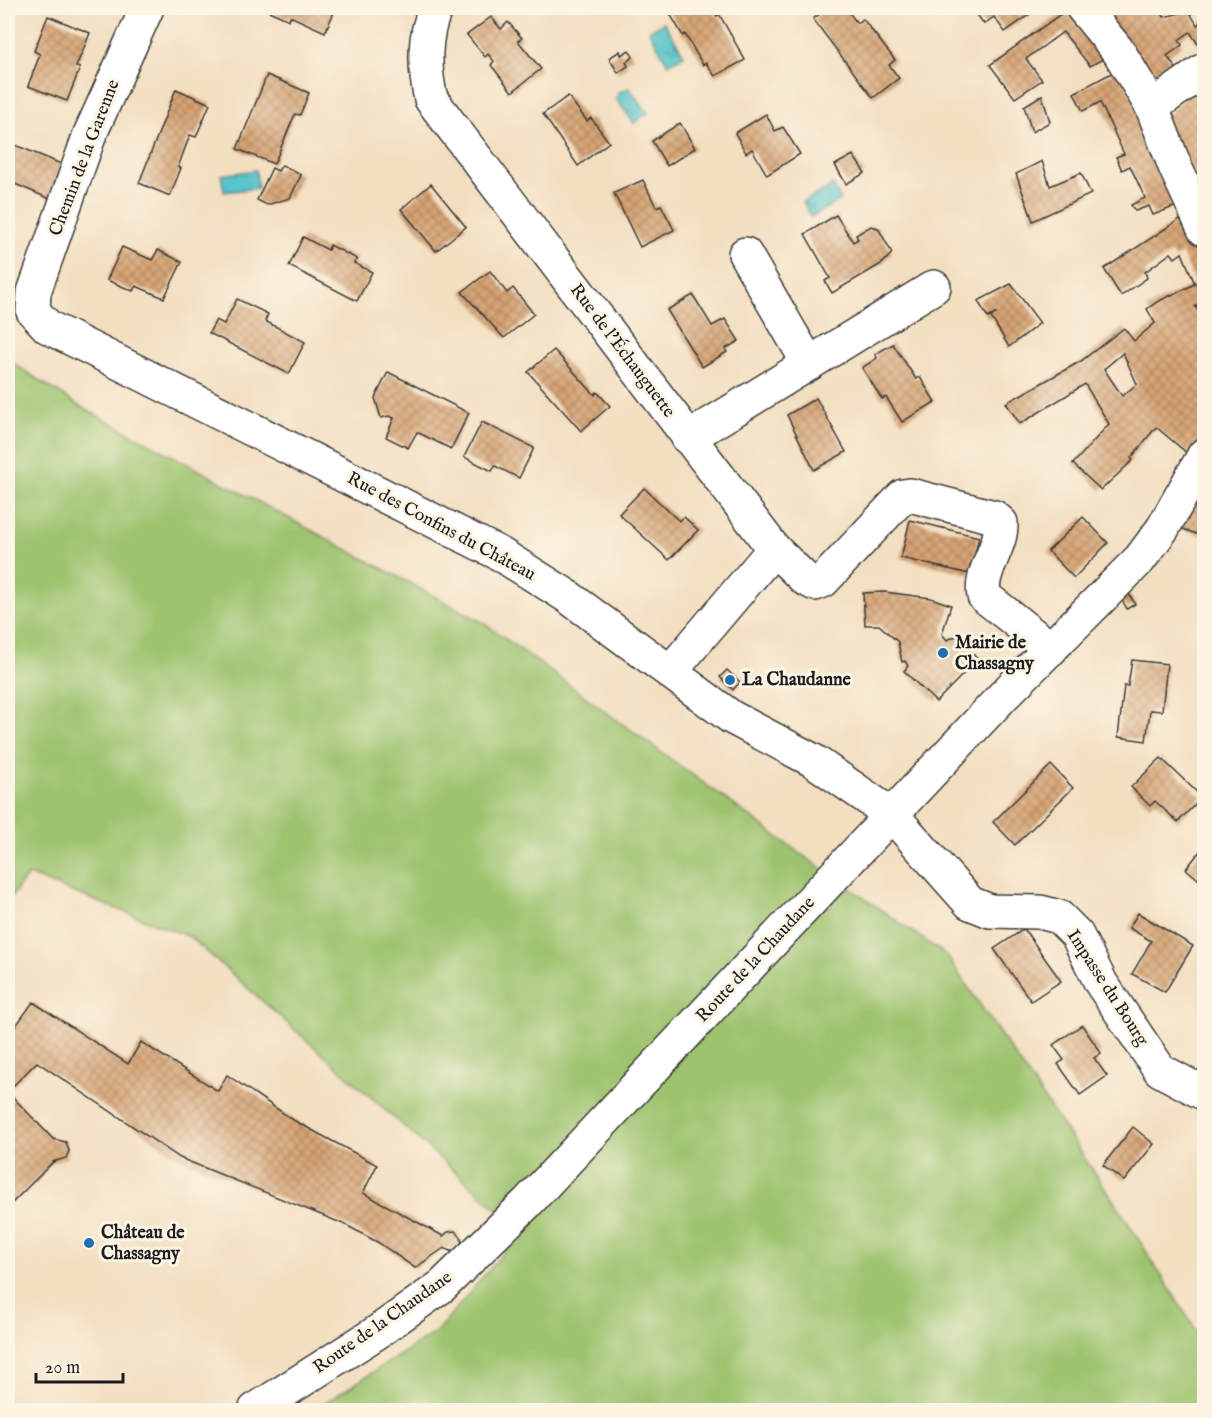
<svg xmlns="http://www.w3.org/2000/svg" width="1212" height="1418" font-family="'IM FELL English',serif">
<style>
.grass{fill:#9dc36e;stroke:#5c7045;stroke-width:1.5}
.water{fill:url(#water-ripples);stroke:#386f72;stroke-width:1.5}
.building{fill:url(#building-cross-hatch);fill-rule:evenodd}
.lines{fill:none;stroke-linecap:round;stroke-linejoin:round}
.minor-casing{stroke:#3c3935;stroke-width:36}
.minor{stroke:#fff;stroke-width:33}
.poi-dot{fill:#1f6fb2;stroke:#fcf5e5;stroke-width:2}
.labels{text-anchor:middle;dominant-baseline:central;stroke-width:6;stroke-linejoin:round;paint-order:stroke}
.street-label{font-size:18px;fill:#1c1c1c;stroke:#fcf5e5}
.poi-label{font-size:18px;font-weight:bold;fill:#1c1c1c;stroke:#fcf5e5;text-anchor:start}
</style>
<defs>
<pattern id="water-ripples" width="26" height="14" patternUnits="userSpaceOnUse" patternTransform="scale(1.5)"><rect width="26" height="14" fill="#54c2c9"/><path d="M2 4q2-2 4 0t4 0M15 11q2-2 4 0t4 0" fill="none" stroke="#49a6ac"/></pattern>
<pattern id="building-cross-hatch" width="8" height="8" patternUnits="userSpaceOnUse" patternTransform="scale(1.5)"><rect width="8" height="8" fill="#d7a475"/><path d="M0 0l8 8M0 8l8-8" fill="none" stroke="#ae855f"/></pattern>
</defs>
<rect width="100%" height="100%" fill="#fcf5e5"/>
<filter id="ink" filterUnits="userSpaceOnUse"><feTurbulence type="fractalNoise" baseFrequency=".0167" numOctaves="2"/><feDisplacementMap in="SourceGraphic" scale="12" xChannelSelector="R" yChannelSelector="G"/><feConvolveMatrix kernelMatrix="1 2 1 2 8 2 1 2 1" color-interpolation-filters="sRGB"/></filter>
<filter id="wash" filterUnits="userSpaceOnUse"><feTurbulence type="fractalNoise" baseFrequency=".008" numOctaves="4" result="noise"/><feDisplacementMap in="SourceGraphic" scale="24" xChannelSelector="R" yChannelSelector="G"/><feGaussianBlur stdDeviation="1.35" result="paint"/><feColorMatrix in="noise" values="0 0 0 0 0 0 0 0 0 0 0 0 0 0 0 0 0 1.4 0 .05"/><feComposite in="paint" operator="in"/></filter>
<g filter="url(#wash)">
<rect width="100%" height="100%" fill="#f3dec0"/>
<!-- grass -->
<path class="grass" d="M8 360 76 404 484 623 801 854 946 955 1120 1210 1204 1343V1410H314L436 1332 522 1231 190 937 28 875 8 901Z"/>
<!-- water -->
<g class="water">
<path d="M664 22 684 55 668 64 649 31Z"/>
<path d="M629 88 648 113 634 123 616 99 619 92Z"/>
<path d="M256 170 258 188 224 192 221 175Z"/>
<path d="M833 185 841 200 811 217 803 202Z"/>
</g>
<g id="blocks">
<!-- building -->
<g class="building">
<path d="M262 8H336L325 32 290 16 289 20Z"/>
<path d="M673 8H712L717 16 719 14 745 60 715 76 706 63 703 65 685 34 683 36 668 10Z"/>
<path d="M828 8H850L847 10 857 23 863 19 895 60 889 65 899 78 873 98 813 19Z"/>
<path d="M982 8H1029L1033 12 1005 32 994 17 984 24 975 12Z"/>
<path d="M1069 8 1110 55 1090 66 1063 32 1026 59 1042 80 1015 98 990 65Z"/>
<path d="M1095 8H1160L1164 17 1189 11 1197 25 1204 20V53L1190 32 1179 40 1182 45 1167 56 1180 74 1160 84 1138 72Z"/>
<path d="M48 16 90 33 76 67 80 68 67 101 28 86 40 54 34 51Z"/>
<path d="M491 17 501 29 508 22 522 38 518 41 541 69 512 92 491 65 494 61 488 54 485 57 467 35Z"/>
<path d="M629 50 633 57 626 62 628 66 618 73 609 58 620 51 621 55Z"/>
<path d="M1119 69 1184 203 1153 215 1149 206 1135 211 1131 205 1145 198 1130 166 1122 170 1116 157 1124 154 1100 102 1083 111 1074 93Z"/>
<path d="M267 75 309 93 300 115 295 114 274 164 237 149Z"/>
<path d="M176 89 210 104 196 137 190 135 178 167 181 168 170 196 139 183Z"/>
<path d="M1190 92 1204 104 1199 114 1204 118 1202 149 1204 152V215L1163 121Z"/>
<path d="M1042 95 1050 122 1032 132 1024 106Z"/>
<path d="M568 96 587 121 591 118 609 142 578 166 543 114Z"/>
<path d="M766 114 775 131 783 127 800 154 767 175 752 149 746 153 735 133Z"/>
<path d="M680 123 695 148 667 166 652 141Z"/>
<path d="M8 142 66 166 50 199 8 181Z"/>
<path d="M853 155 865 173 846 184 835 165Z"/>
<path d="M1042 161 1050 186 1081 173 1091 194 1033 221 1016 174Z"/>
<path d="M282 165 301 175 290 198 267 205 257 200 272 168 278 171Z"/>
<path d="M643 180 656 207 661 205 674 230 640 247 614 193Z"/>
<path d="M431 184 466 227 436 251 401 209Z"/>
<path d="M1189 213 1204 244V302L1195 306 1204 321V433L1193 458 1156 427 1131 458 1133 460 1101 490 1073 464 1109 424 1085 384 1020 424 1006 403 1081 361 1124 328 1134 341 1155 323 1147 309 1157 302 1195 284 1182 253 1175 258 1171 253 1145 272 1147 278 1121 296 1104 269ZM1123 353 1137 384 1122 396 1104 369Z"/>
<path d="M836 215 853 242 858 239 856 235 871 226 878 228 892 253 883 263 832 293 825 281 830 278 805 234Z"/>
<path d="M303 237 328 250 330 245 357 259 354 263 372 272 357 301 289 266Z"/>
<path d="M122 247 152 260 158 250 182 262 164 298 136 286 133 291 107 280Z"/>
<path d="M490 271 507 293 513 288 534 314 504 338 462 292Z"/>
<path d="M1011 284 1040 323 1009 347 991 317 997 313 988 318 978 301Z"/>
<path d="M693 295 712 326 725 319 739 341 725 349 727 352 702 367 667 310Z"/>
<path d="M237 299 268 314 265 321 305 342 289 374 209 333 216 320 224 324Z"/>
<path d="M893 344 916 379 920 377 935 402 902 422 886 397 882 399 862 368 877 358 875 354Z"/>
<path d="M554 350 595 395 597 392 610 406 581 431 528 372Z"/>
<path d="M388 372 469 413 451 449 417 432 408 448 386 437 394 418 389 416 381 418 375 398Z"/>
<path d="M816 398 846 452 814 470 787 415Z"/>
<path d="M482 422 534 448 519 478 495 466 492 471 464 457Z"/>
<path d="M644 488 679 521 684 517 698 530 669 560 619 514Z"/>
<path d="M1190 498 1204 503V537L1175 526Z"/>
<path d="M1083 517 1108 543 1074 578 1048 551Z"/>
<path d="M910 520 979 537 970 574 901 558Z"/>
<path d="M884 592 931 598 951 605 942 634 947 640 956 636 978 659 936 702 904 671 908 666 905 661 902 662 898 642 879 625H865L863 593Z"/>
<path d="M1128 592 1135 604 1127 609 1121 598Z"/>
<path d="M1132 660 1167 664 1162 711 1150 710 1146 741 1118 737 1124 686H1128Z"/>
<path d="M727 670 740 682 733 690 720 677Z"/>
<path d="M1161 758 1202 797 1178 822 1155 801 1150 806 1131 787Z"/>
<path d="M1051 765 1073 788 1015 845 993 822Z"/>
<path d="M1204 846V884L1186 869Z"/>
<path d="M1138 913 1193 946 1165 992 1132 974 1151 941 1129 928Z"/>
<path d="M1024 929 1061 981 1031 1001 994 949Z"/>
<path d="M33 1002 128 1064 141 1042 218 1091 227 1075 295 1121 377 1165 363 1193 443 1236 448 1232 455 1231 461 1237 462 1245 456 1251H450L444 1248 415 1268 379 1243 346 1225 180 1158 37 1062 8 1091V1037Z"/>
<path d="M1082 1025 1101 1053 1094 1058 1107 1076 1080 1095 1058 1064 1064 1060 1053 1045Z"/>
<path d="M8 1092 53 1139 66 1142 69 1151 66 1158 53 1162 8 1207Z"/>
<path d="M1133 1127 1154 1144 1124 1181 1103 1165Z"/>
</g>
</g>
</g>
<g filter="url(#ink)">
<use href="#blocks" fill-opacity="0" stroke="#3c3935" stroke-width="1.5"/>
<g class="lines">
<defs>
<g id="minor">
<path d="M147 8 90 134 34 292 33 311 48 327 500 554 567 596 731 717 814 761 892 815 970 903 990 911 1040 912 1059 917 1077 935 1101 983 1160 1070 1201 1092 1204 1086"/>
<path d="M436 8C423 35 424 70 431 99L774 549 671 671"/>
<path d="M1083 8 1119 52 1152 107 1176 169 1204 229"/>
<path d="M1152 107 1204 70"/>
<path d="M745 254 809 364"/>
<path d="M688 438 934 287"/>
<path d="M774 549 805 579 815 584 823 581 903 496 910 495 994 517 1001 523C1002 548 979 571 984 596L1051 649"/>
<path d="M255 1410 376 1333 442 1286 527 1203 1004 695 1140 559 1163 528 1204 455"/>
</g>
</defs>
<!-- minor casing -->
<use href="#minor" class="minor-casing"/>
<!-- minor -->
<use href="#minor" class="minor"/>
</g>
</g>
<!-- markers -->
<g class="poi-dot">
<circle cx="943" cy="653" r="6"/>
<circle cx="730" cy="680" r="6"/>
<circle cx="89" cy="1243" r="6"/>
</g>
<g class="labels">
<!-- street labels -->
<g class="street-label">
<text transform="translate(85 158) rotate(-69)">Chemin de la Garenne</text>
<text transform="translate(622 351) rotate(53)">Rue de l'Échauguette</text>
<text transform="translate(441 527) rotate(28)">Rue des Confins du Château</text>
<text transform="translate(756 960) rotate(-47)">Route de la Chaudane</text>
<text transform="translate(1107 988) rotate(57)">Impasse du Bourg</text>
<text transform="translate(383 1323) rotate(-35)">Route de la Chaudane</text>
</g>
<!-- poi labels -->
<g class="poi-label">
<text x="955" y="643">Mairie de<tspan x="955" dy="21">Chassagny</tspan></text>
<text x="742" y="680">La Chaudanne</text>
<text x="101" y="1233">Château de<tspan x="101" dy="21">Chassagny</tspan></text>
</g>
</g>
<!-- margin -->
<rect width="1212" height="1418" fill="none" stroke="#fcf5e5" stroke-width="30"/>
<!-- scale -->
<path d="M36 1373v9h87v-9" fill="none" stroke="#1c1c1c" stroke-width="3"/>
<text x="45" y="1373" font-size="18" fill="#1c1c1c" stroke="#fcf5e5" stroke-width="4.5" paint-order="stroke">20 m</text>
</svg>
